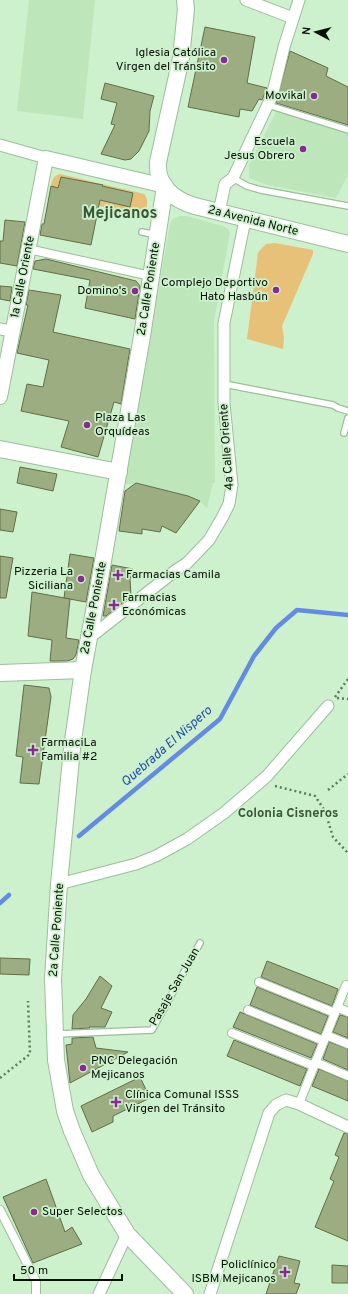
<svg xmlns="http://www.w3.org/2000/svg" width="348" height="1294" font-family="Overpass,sans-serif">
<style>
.built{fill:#bde6bb}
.green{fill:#e7c177}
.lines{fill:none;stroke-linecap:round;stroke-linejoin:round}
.stream{stroke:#628ce3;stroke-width:4.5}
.building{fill:#9dad82;stroke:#606e45}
.service-casing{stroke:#9cbe9a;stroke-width:8}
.pedestrian-casing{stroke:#9cbe9a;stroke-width:10}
.minor-casing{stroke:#9cbe9a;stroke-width:13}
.tertiary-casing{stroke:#9cbe9a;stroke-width:16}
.secondary-casing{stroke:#9cbe9a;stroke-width:18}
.path{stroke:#607760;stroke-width:2.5;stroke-dasharray:2 3;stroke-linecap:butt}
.service{stroke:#fff;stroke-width:5.5}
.pedestrian{stroke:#fff;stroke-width:8}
.minor{stroke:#fff;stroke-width:11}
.tertiary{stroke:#fff;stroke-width:14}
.secondary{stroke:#fff;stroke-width:16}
.poi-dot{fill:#892a93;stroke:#cdf1cc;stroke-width:1.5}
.labels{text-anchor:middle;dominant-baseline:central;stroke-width:3.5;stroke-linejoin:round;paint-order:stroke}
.poi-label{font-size:12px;fill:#061106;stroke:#cdf1cc;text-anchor:end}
.street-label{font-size:12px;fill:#061106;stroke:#cdf1cc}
.water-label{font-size:13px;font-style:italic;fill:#214cb1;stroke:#cdf1cc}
.neighbourhood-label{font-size:13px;font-weight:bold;fill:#385637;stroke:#cdf1cc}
.district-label{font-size:16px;font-weight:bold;fill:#385637;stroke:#cdf1cc}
</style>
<rect width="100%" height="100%" fill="#cdf1cc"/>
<!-- built -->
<g class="built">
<path d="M29 0H95L83 119 17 111Z"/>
<path d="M276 112 290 114 348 132V175L336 198 267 185 249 178V165Z"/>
<path d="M180 216H186L223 226 228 229 230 233 214 321 215 483H213L207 508 200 501 188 496 137 483 134 485 124 483 170 224 173 219Z"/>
</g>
<!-- green -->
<g class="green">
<path d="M60 174 144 194C150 200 146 209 145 216L99 206 102 185 61 177 58 188 51 186C52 180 53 176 60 174Z"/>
<path d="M275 243 313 250V254L282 326 284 338 283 349 247 339 258 253 260 250 266 244Z"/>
</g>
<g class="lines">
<!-- stream -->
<g class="stream">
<path d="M79 836 220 719 254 656 276 628 297 610 348 615"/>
<path d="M0 903 9 895"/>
</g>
</g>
<!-- building -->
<g class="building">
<path d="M205 27 255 37 247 83 267 88 262 100 259 99 252 111 240 109 239 117 188 107Z"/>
<path d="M290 51 328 68 326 76 348 87V125L276 103Z"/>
<path d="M105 83 154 96 150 111 149 131 139 151 131 159 125 160 101 154 115 125 111 124 117 103 101 99Z"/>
<path d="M61 177 103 185 102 186 133 193 130 207 100 200 91 245 40 235 42 224H44L51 186 58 188Z"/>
<path d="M5 220 25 222 17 266 0 263V241H3Z"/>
<path d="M46 259 136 281 140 286 135 319 85 308 90 280 33 269 35 261Z"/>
<path d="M0 286 12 287 10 301 0 299Z"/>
<path d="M29 290 61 295 53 332 130 349 121 404 114 402 98 457 61 447 69 421 21 411 27 384 43 387 49 360 17 353 28 305H26Z"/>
<path d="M20 467 57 474 53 491 17 483Z"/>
<path d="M136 483 188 496 200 501 176 533 162 526 160 532 142 529V534L119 531 125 491Z"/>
<path d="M0 509 17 512 13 532 0 530Z"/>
<path d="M70 554 94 558 86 602 64 598Z"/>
<path d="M0 556 13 558 6 598H0Z"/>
<path d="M112 565 133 569 130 579 131 596 106 616H103Z"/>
<path d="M32 592 70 599 66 638 79 640 76 655 73 659 67 661H50L52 640 28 636Z"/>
<path d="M24 685 49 688 51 697 39 784 20 783 23 757 16 756Z"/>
<path d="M0 958 30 959 29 975 0 974Z"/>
<path d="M267 961 338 989 332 1006 261 977Z"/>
<path d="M100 976 112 986 101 1008 112 1012 105 1027H89L90 1028 72 1029 73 1015 86 999Z"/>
<path d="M257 987 328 1016 321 1034 250 1005Z"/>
<path d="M240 1012 317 1044 311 1058 233 1027Z"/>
<path d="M340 1015 348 1017V1038L333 1032Z"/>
<path d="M93 1037 96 1048 128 1052 70 1083 66 1045 72 1044V1038Z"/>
<path d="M234 1040 307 1069 300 1086 227 1056Z"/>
<path d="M329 1042 348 1049V1070L323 1059Z"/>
<path d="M319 1069 348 1081V1101L312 1086Z"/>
<path d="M140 1077 150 1098 113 1116V1122L92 1132 81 1106Z"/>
<path d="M344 1133 348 1134V1241L315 1227 334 1181 330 1179 339 1157 335 1155Z"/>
<path d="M46 1179 65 1232 72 1227 82 1244 33 1263 3 1197Z"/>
<path d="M279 1256 300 1261 294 1283 300 1284 296 1294H266Z"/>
<path d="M332 1265 348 1266V1283H332Z"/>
</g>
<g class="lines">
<defs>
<g id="service">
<path d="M268 105 348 130"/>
<path d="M233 178 247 186 261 190 348 206"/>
<path d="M142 232 157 235"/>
<path d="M224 384 333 405 338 408 348 411"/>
<path d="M344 433 348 418"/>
<path d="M57 1034 152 1030 200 943"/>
</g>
<g id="pedestrian">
<path d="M28 249 151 276"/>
<path d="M259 982 335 1013"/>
<path d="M337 1007 348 1012"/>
<path d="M248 1010 324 1041"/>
<path d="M232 1033 314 1066"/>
<path d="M326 1035 348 1044"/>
<path d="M315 1062 348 1076"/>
<path d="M299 1104 346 985"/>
<path d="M0 1210 36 1281V1294"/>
</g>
<g id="minor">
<path d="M246 0 293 18"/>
<path d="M0 145 46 158"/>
<path d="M219 212 225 184 233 178 272 96 284 47 299 0"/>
<path d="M0 329 12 331"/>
<path d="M89 638 175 571 187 563 209 540 222 518 229 504 232 485 224 403V323L245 220"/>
<path d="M59 884 136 864 156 856 187 839 224 813 267 776 328 706"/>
<path d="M99 1294 127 1234"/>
<path d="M210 1294 269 1113 276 1105 286 1100 299 1104 348 1127"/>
</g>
<path id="tertiary" d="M0 397 46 158 165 186"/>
<g id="secondary">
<path d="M185 0 186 9 181 58 158 162C156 186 174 200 195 206L348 244"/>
<path d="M165 186 142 336 99 584 83 670 72 748 59 884 53 979 56 1060 65 1111 72 1131 91 1175 127 1234 185 1294"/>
<path d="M0 449 119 472"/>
<path d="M0 673 83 670"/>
</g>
</defs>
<!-- service casing -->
<use href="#service" class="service-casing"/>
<!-- pedestrian casing -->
<use href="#pedestrian" class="pedestrian-casing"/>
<!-- minor casing -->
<use href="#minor" class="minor-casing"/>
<!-- tertiary casing -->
<use href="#tertiary" class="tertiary-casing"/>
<!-- secondary casing -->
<use href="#secondary" class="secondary-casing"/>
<!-- path -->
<g class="path">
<path d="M335 697 348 679"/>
<path d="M337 698 348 699"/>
<path d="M275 786 315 796 325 811 333 837 348 853"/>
<path d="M328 790 348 774"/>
<path d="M0 1078 30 1054 28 1001"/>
</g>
<!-- service -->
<use href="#service" class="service"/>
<!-- pedestrian -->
<use href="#pedestrian" class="pedestrian"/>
<!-- minor -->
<use href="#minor" class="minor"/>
<!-- tertiary -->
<use href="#tertiary" class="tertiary"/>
<!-- secondary -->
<use href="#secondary" class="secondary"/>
</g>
<!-- markers -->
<g class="poi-dot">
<circle cx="224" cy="60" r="4"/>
<circle cx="314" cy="96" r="4"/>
<circle cx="303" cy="149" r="4"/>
<circle cx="276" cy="290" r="4"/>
<circle cx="135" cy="291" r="4"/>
<circle cx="87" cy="425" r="4"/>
<path d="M116 569h4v4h4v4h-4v4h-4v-4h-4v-4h4z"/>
<circle cx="81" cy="579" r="4"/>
<path d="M112 599h4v4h4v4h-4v4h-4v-4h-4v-4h4z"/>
<path d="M31 744h4v4h4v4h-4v4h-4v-4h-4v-4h4z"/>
<circle cx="83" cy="1068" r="4"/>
<path d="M114 1096h4v4h4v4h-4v4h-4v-4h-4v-4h4z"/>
<circle cx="34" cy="1212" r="4"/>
<path d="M283 1266h4v4h4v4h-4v4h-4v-4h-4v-4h4z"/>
</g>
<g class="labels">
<!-- poi labels -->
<g class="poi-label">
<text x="216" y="53">Iglesia Católica<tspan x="216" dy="14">Virgen del Tránsito</tspan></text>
<text x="306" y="96">Movikal</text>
<text x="295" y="142">Escuela<tspan x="295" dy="14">Jesus Obrero</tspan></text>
<text x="268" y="283">Complejo Deportivo<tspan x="268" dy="14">Hato Hasbún</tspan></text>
<text x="127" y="291">Domino's</text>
<text x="95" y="418" text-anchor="start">Plaza Las<tspan x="95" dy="14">Orquídeas</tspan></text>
<text x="73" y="572">Pizzeria La<tspan x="73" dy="14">Siciliana</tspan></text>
<text x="126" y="575" text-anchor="start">Farmacias Camila</text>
<text x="122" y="598" text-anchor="start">Farmacias<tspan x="122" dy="14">Económicas</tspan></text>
<text x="41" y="743" text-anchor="start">FarmaciLa<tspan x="41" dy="14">Familia #2</tspan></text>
<text x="91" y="1061" text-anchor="start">PNC Delegación<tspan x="91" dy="14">Mejicanos</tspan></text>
<text x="125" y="1095" text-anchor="start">Clínica Comunal ISSS<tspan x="125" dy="14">Virgen del Tránsito</tspan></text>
<text x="42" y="1212" text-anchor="start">Super Selectos</text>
<text x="276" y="1265">Policlínico<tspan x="276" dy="14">ISBM Mejicanos</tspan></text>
</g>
<!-- street labels -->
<g class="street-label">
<text transform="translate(253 221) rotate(14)">2a Avenida Norte</text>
<text transform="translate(23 277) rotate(-79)">1a Calle Oriente</text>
<text transform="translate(149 289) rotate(-81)">2a Calle Poniente</text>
<text transform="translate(227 447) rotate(-94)">4a Calle Oriente</text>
<text transform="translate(94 608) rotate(-79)">2a Calle Poniente</text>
<text transform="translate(57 930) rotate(-86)">2a Calle Poniente</text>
<text transform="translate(175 987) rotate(-60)">Pasaje San Juan</text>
</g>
<!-- water labels -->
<g class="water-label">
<text transform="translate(167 747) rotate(-41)">Quebrada El Nispero</text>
</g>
<!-- neighbourhood labels -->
<g class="neighbourhood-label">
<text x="288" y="814">Colonia Cisneros</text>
</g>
<!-- district labels -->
<g class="district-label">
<text x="120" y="214">Mejicanos</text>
</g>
</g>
<!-- north arrow -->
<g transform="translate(316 32) rotate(277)" stroke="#cdf1cc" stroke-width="3" paint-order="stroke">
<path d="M0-3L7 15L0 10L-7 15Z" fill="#061106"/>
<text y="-6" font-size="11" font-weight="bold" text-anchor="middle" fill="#061106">N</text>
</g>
<!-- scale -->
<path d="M14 1274v6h108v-6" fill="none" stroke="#061106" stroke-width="2"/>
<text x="20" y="1274" font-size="12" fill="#061106" stroke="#cdf1cc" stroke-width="3" paint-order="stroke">50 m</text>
</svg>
